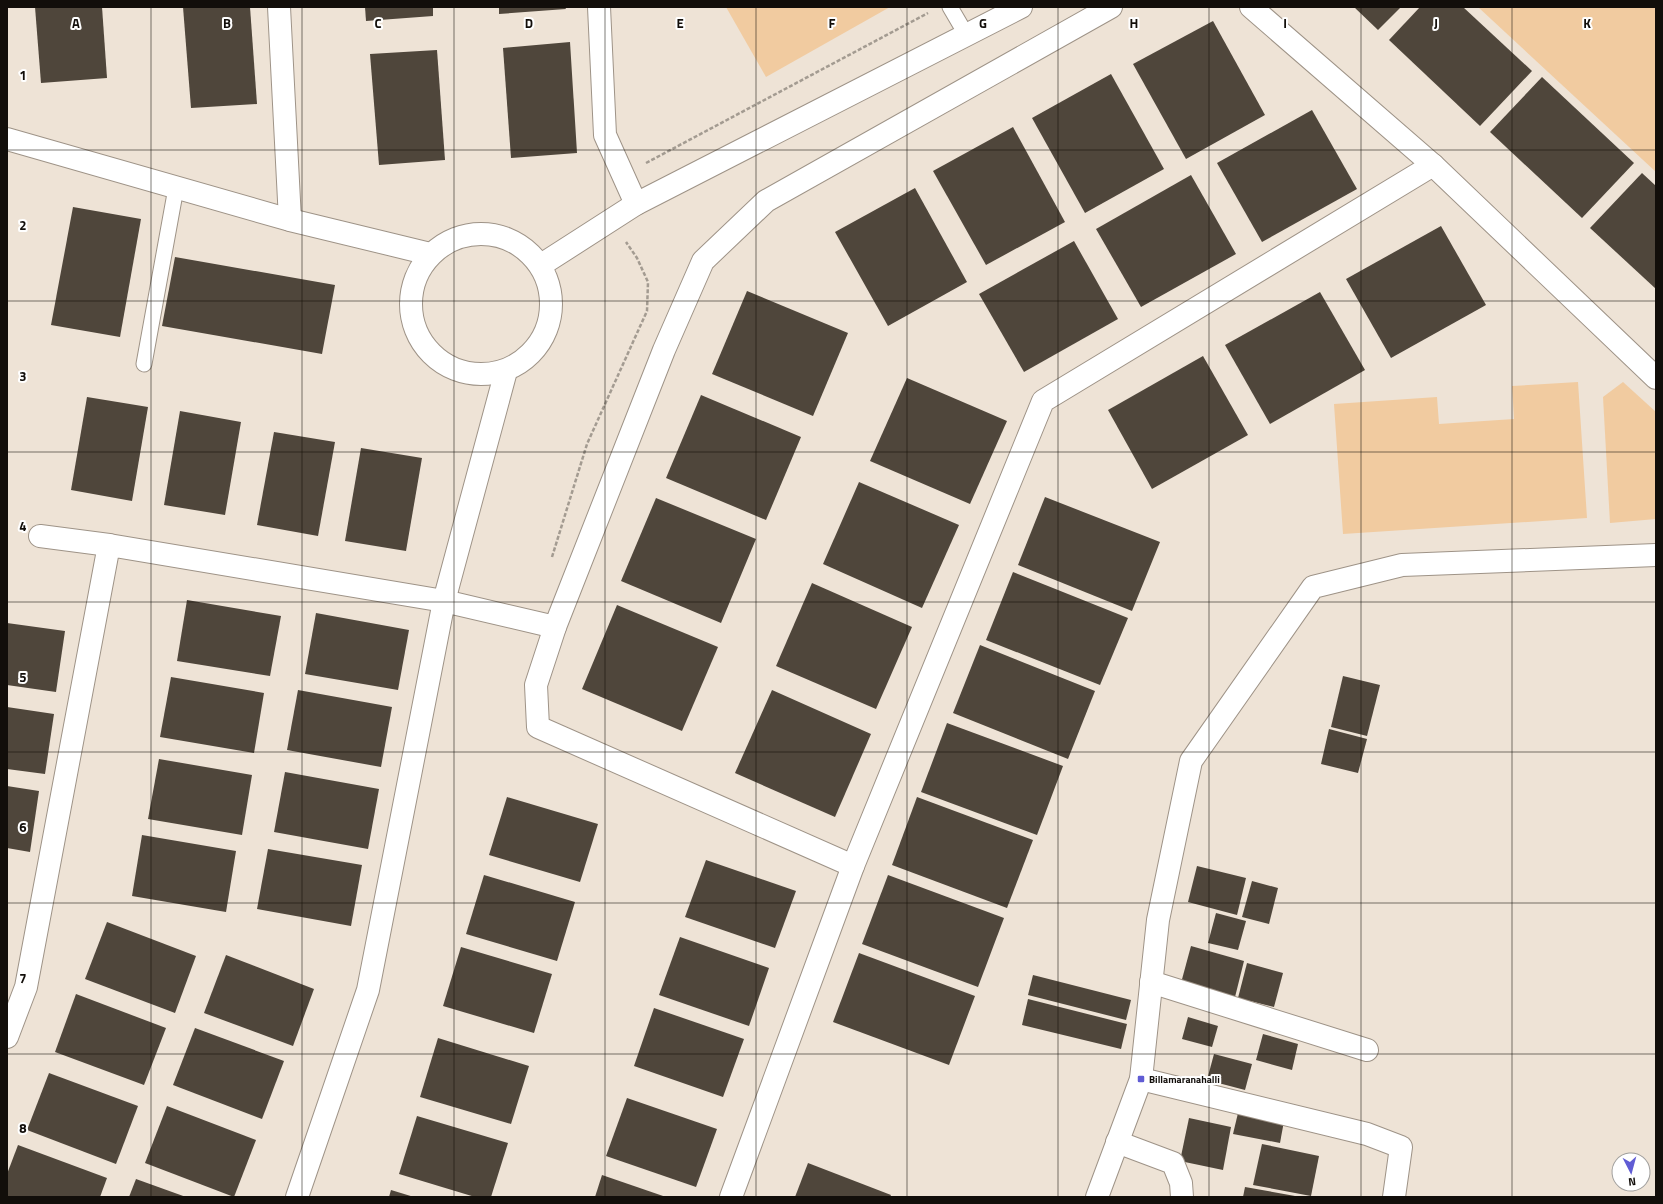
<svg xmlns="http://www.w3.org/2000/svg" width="1663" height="1204" font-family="'Titillium Web',sans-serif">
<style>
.green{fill:#f1cba0}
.building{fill:#4f463b}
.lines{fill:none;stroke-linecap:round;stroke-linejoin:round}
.service-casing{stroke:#9e9387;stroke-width:17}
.minor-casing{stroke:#9e9387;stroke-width:24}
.tertiary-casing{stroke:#9e9387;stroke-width:24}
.path{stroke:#a39b91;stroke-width:2.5;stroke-dasharray:4 2;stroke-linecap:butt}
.service{stroke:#fff;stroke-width:15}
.minor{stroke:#fff;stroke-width:22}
.tertiary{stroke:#fff;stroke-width:22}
.grid{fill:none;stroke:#120e0a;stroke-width:1;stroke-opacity:0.55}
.poi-dot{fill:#605cd4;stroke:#fff;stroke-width:1.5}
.labels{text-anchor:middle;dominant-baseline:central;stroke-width:4;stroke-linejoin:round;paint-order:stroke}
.poi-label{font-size:10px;font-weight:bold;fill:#120e0a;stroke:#fff;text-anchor:start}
.grid-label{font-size:13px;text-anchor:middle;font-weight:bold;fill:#120e0a;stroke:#fff;stroke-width:4;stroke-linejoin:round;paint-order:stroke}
</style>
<rect width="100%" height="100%" fill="#eee3d6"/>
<!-- green -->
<g class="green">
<path d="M726 7H890L766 77Z"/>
<path d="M1478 7H1656V172Z"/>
<path d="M1578 382 1587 518 1343 534 1334 404 1437 397 1439 424 1514 419 1512 386Z"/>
<path d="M1623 382 1656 412V519L1610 523 1603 397Z"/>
</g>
<!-- building -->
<g class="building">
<path d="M35 7H102L107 78 41 83Z"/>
<path d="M183 7H250L257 104 191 108Z"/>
<path d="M365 7H433V16L366 21Z"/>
<path d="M499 7H565L566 9 499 14Z"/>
<path d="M1354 7H1401L1378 30Z"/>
<path d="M1420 7H1463L1532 71 1480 126 1389 40Z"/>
<path d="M1213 21 1265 115 1186 159 1133 64Z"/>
<path d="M570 42 577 153 511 158 503 48Z"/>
<path d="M437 50 445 160 379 165 370 54Z"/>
<path d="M1111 74 1164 169 1085 213 1032 118Z"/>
<path d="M1542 77 1634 163 1582 218 1490 132Z"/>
<path d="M1312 110 1357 189 1262 242 1217 163Z"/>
<path d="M1013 127 1065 222 986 265 933 171Z"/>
<path d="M1642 173 1656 186V289L1590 228Z"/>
<path d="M1191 175 1236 254 1141 307 1096 229Z"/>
<path d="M915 188 967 282 888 326 835 232Z"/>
<path d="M73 207 141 219 120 337 51 325Z"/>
<path d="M1441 226 1486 305 1391 358 1346 279Z"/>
<path d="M1074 241 1118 319 1024 372 979 294Z"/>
<path d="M175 257 335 285 322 354 162 326Z"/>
<path d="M747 291 848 333 813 416 712 374Z"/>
<path d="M1320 292 1365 370 1270 424 1225 345Z"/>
<path d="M1203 356 1248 435 1152 489 1108 410Z"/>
<path d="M907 378 1007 421 970 504 870 461Z"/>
<path d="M701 395 801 437 766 520 666 478Z"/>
<path d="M87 397 148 407 132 501 71 490Z"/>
<path d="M180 411 241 422 225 515 164 505Z"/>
<path d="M274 432 335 442 318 536 257 525Z"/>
<path d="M361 448 422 458 406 551 345 541Z"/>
<path d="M859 482 959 525 922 608 823 564Z"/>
<path d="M1045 497 1160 542 1132 611 1018 565Z"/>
<path d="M656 498 756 539 721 623 621 581Z"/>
<path d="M1013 572 1128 618 1100 685 986 640Z"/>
<path d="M812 583 912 627 876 709 776 666Z"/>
<path d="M187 600 281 616 270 676 177 661Z"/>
<path d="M617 605 718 647 682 731 582 689Z"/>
<path d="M316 613 409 630 398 690 305 674Z"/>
<path d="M7 623 65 631 56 692 7 685Z"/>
<path d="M980 645 1095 691 1068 759 953 713Z"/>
<path d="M1343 676 1380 685 1367 736 1331 727Z"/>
<path d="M171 677 264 693 254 753 160 737Z"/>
<path d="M298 690 392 707 381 767 287 750Z"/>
<path d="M772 690 871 734 835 817 735 773Z"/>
<path d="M7 707 54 714 45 774 7 769Z"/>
<path d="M947 723 1063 766 1037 835 921 792Z"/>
<path d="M1329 729 1367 739 1358 773 1321 764Z"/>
<path d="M159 759 252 775 242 835 148 819Z"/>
<path d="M285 772 379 789 368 849 274 832Z"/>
<path d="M7 786 39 791 30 852 7 848Z"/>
<path d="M507 797 598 824 580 882 489 855Z"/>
<path d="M917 797 1033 840 1007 908 892 865Z"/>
<path d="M142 835 236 851 226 912 132 896Z"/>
<path d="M268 849 362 865 351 926 257 909Z"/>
<path d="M706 860 796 891 775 948 685 917Z"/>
<path d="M1197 866 1246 878 1237 915 1188 902Z"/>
<path d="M484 875 575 902 557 961 466 934Z"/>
<path d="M888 875 1004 918 978 987 862 944Z"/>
<path d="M1252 881 1278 888 1269 924 1242 917Z"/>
<path d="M1216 913 1246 921 1238 950 1208 943Z"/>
<path d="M107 922 196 956 175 1013 85 979Z"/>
<path d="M680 937 769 968 749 1026 659 995Z"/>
<path d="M1191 946 1244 961 1235 997 1181 983Z"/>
<path d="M461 947 552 974 534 1033 443 1006Z"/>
<path d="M859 953 975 996 949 1065 833 1022Z"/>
<path d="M226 955 314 989 293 1046 204 1013Z"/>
<path d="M1247 963 1283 973 1274 1007 1238 998Z"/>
<path d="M1033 975 1131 1000 1126 1020 1028 995Z"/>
<path d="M76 994 166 1028 144 1085 55 1052Z"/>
<path d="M1028 999 1127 1024 1121 1049 1022 1025Z"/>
<path d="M654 1008 744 1039 723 1097 634 1066Z"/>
<path d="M1188 1017 1218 1026 1212 1047 1182 1039Z"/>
<path d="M195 1028 284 1061 262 1119 173 1085Z"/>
<path d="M1263 1034 1298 1044 1292 1070 1256 1060Z"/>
<path d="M438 1038 529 1066 511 1124 420 1097Z"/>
<path d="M1214 1054 1252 1064 1245 1090 1207 1080Z"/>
<path d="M49 1073 138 1106 116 1164 27 1130Z"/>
<path d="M627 1098 717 1129 696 1187 606 1156Z"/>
<path d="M167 1106 256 1140 234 1197 145 1163Z"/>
<path d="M1238 1113 1284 1121 1280 1143 1233 1134Z"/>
<path d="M417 1116 508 1143 491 1197H475L399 1174Z"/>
<path d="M1189 1118 1231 1127 1223 1170 1180 1161Z"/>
<path d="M1262 1144 1319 1156 1311 1196 1253 1185Z"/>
<path d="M18 1145 107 1178 100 1197H7V1174Z"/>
<path d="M808 1163 891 1195 890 1197H795Z"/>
<path d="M602 1175 666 1197H595Z"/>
<path d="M136 1179 186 1197H129Z"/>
<path d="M1245 1187 1295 1196V1197H1243Z"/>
<path d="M391 1190 414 1197H389Z"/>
</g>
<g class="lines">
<defs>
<g id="service">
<path d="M950 7 967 36"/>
<path d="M144 364 176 188"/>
</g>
<g id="minor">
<path d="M279 7 290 220"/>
<path d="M599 7 605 135 636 204"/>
<path d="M1111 7 766 201 703 261 664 350 555 627 536 685 538 727 853 866 1043 401 1433 165"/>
<path d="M1251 7 1433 165 1656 378"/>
<path d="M7 139 290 220 430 254"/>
<circle cx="481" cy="304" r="70"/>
<path d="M541 265 636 204 1021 7"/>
<path d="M40 536 109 545"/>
<path d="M1151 982 1367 1050"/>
<path d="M7 1037 26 987 109 545 444 601 555 627"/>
<path d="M1141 1079 1367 1134 1401 1147 1394 1197"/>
<path d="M1117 1142 1173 1163 1181 1183 1182 1197"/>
<path d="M297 1197 368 990 444 601 506 371"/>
<path d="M731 1197 853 866"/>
</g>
<path id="tertiary" d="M1097 1197 1141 1079 1158 920 1191 761 1313 587 1402 565 1656 555"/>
</defs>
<!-- service casing -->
<use href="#service" class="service-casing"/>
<!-- minor casing -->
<use href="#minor" class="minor-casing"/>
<!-- tertiary casing -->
<use href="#tertiary" class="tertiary-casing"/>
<!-- path -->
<g class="path">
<path d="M646 163 928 13"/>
<path d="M552 557 587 444 647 311 648 282 637 258 626 242"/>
</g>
<!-- service -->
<use href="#service" class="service"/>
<!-- minor -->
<use href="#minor" class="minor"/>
<!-- tertiary -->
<use href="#tertiary" class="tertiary"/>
</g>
<!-- grid -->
<path class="grid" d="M151 7V1197M302 7V1197M454 7V1197M605 7V1197M756 7V1197M907 7V1197M1058 7V1197M1209 7V1197M1361 7V1197M1512 7V1197M7 150H1656M7 301H1656M7 452H1656M7 602H1656M7 752H1656M7 903H1656M7 1054H1656"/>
<!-- markers -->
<rect class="poi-dot" x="1137" y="1075" width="8" height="8" rx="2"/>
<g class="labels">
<!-- poi labels -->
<g class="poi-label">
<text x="1149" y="1079">Billamaranahalli</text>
</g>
</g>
<g class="grid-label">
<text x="76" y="28">A</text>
<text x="227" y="28">B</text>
<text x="378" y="28">C</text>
<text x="529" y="28">D</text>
<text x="680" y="28">E</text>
<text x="832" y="28">F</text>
<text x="983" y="28">G</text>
<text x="1134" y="28">H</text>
<text x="1285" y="28">I</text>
<text x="1436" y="28">J</text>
<text x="1587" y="28">K</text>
<text x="23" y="80">1</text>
<text x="23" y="230">2</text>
<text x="23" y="381">3</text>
<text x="23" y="531">4</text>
<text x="23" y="682">5</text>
<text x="23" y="832">6</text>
<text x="23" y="983">7</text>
<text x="23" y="1133">8</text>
</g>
<!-- border -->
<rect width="1663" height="1204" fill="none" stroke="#120e0a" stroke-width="16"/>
<!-- north arrow -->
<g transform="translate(1631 1172) rotate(174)"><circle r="19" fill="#ffffff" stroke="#a09f9d"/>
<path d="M0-3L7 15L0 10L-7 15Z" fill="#605cd4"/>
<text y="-6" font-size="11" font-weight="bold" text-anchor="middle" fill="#120e0a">N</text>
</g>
</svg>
